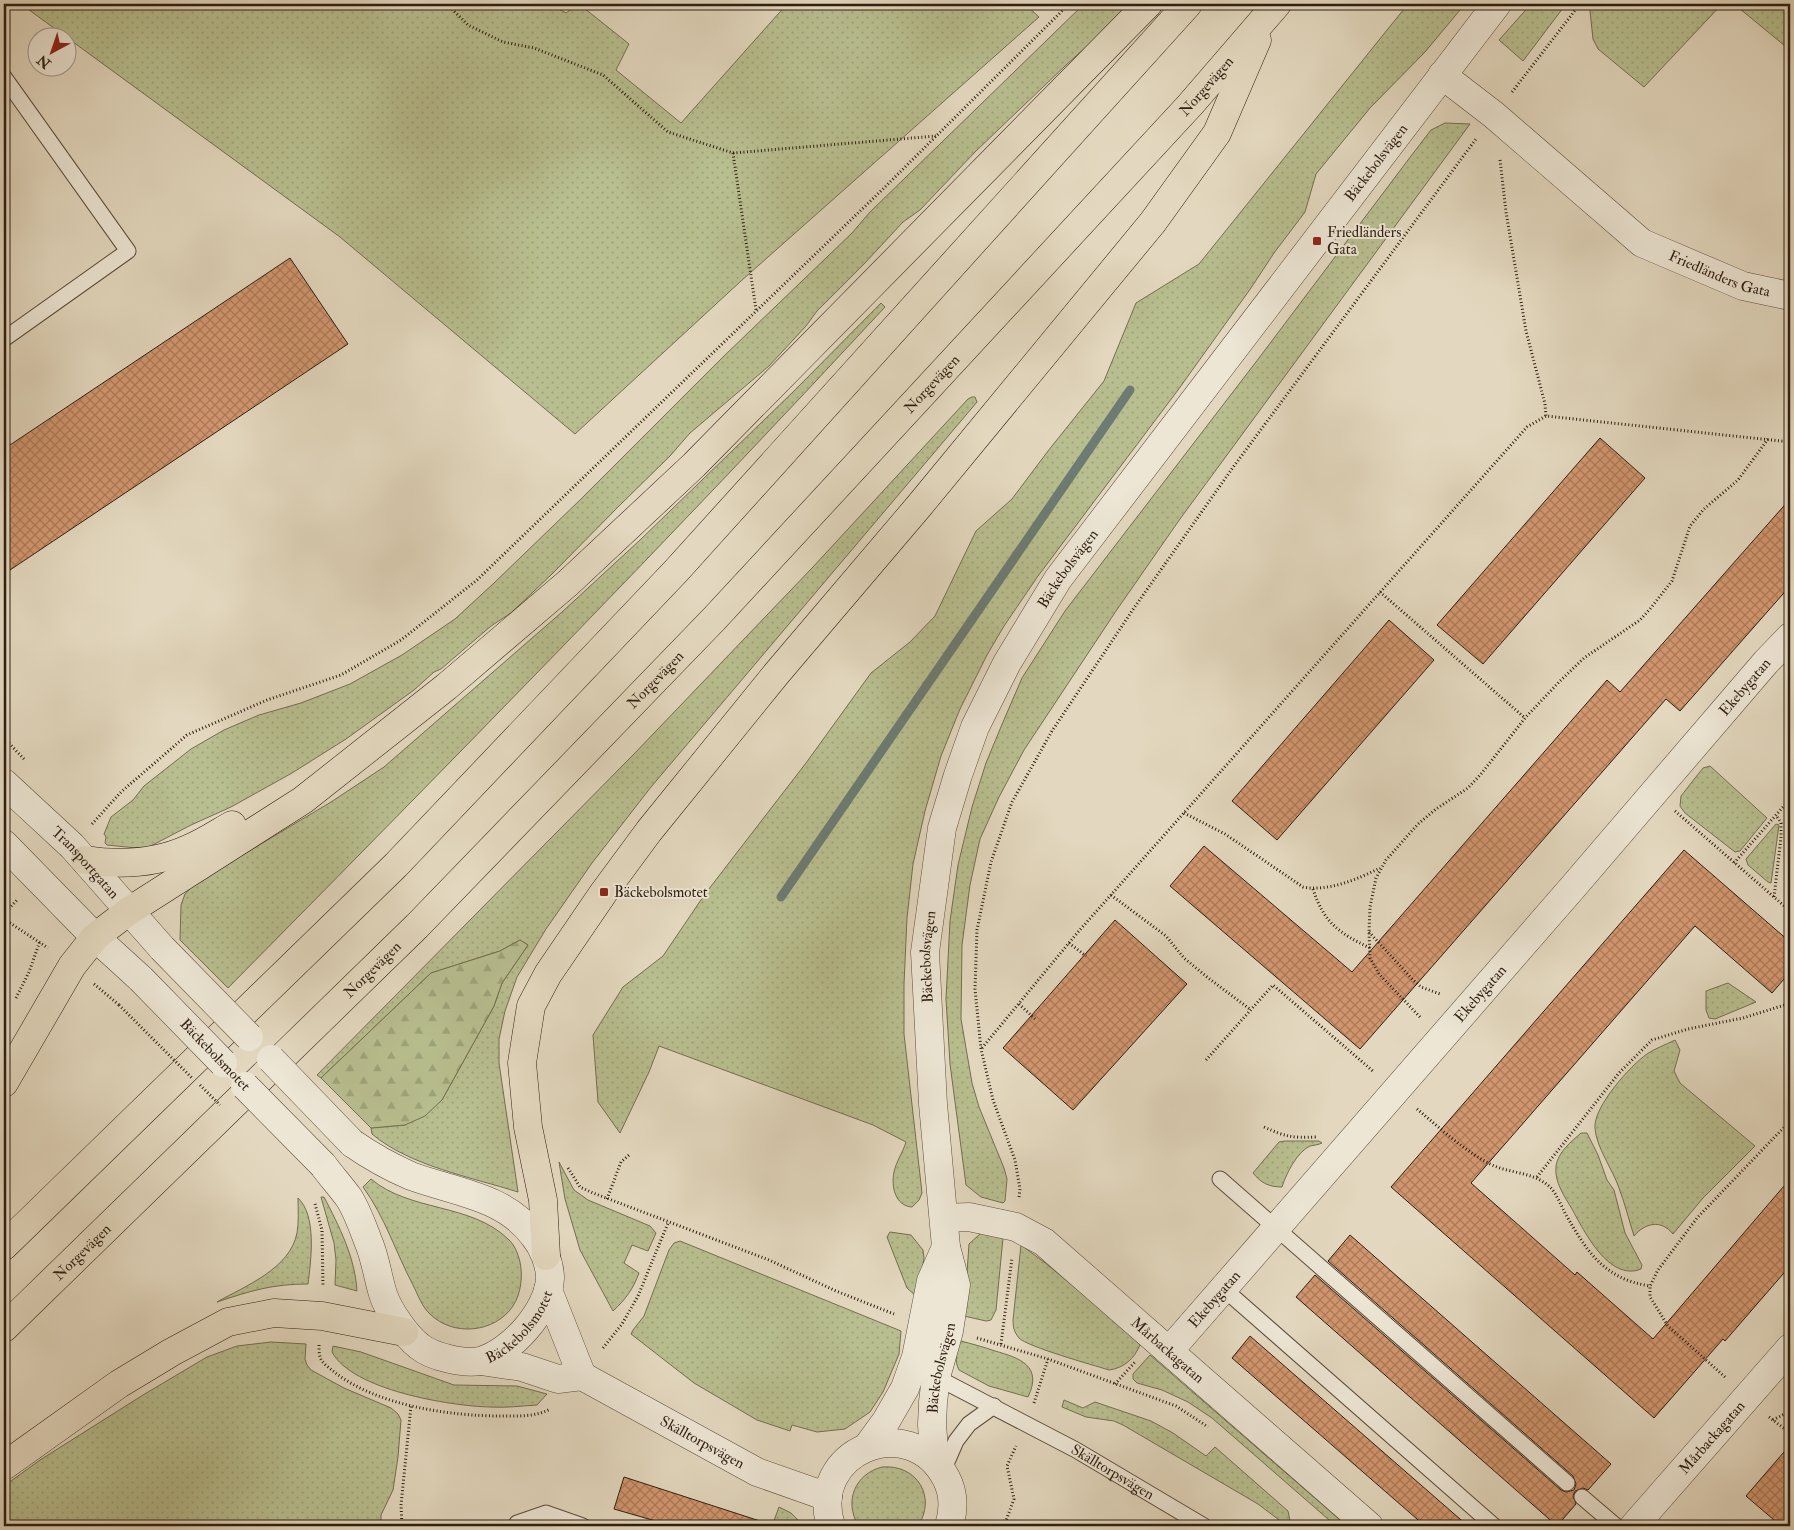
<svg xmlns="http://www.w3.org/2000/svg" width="1794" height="1530" font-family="'IM FELL Double Pica',serif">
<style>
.grass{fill:url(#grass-dots);stroke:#746e50}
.forest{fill:url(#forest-firs);stroke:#746e50}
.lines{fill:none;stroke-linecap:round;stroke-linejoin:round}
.stream{stroke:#6c7b73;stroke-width:9}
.building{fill:url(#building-cross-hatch);stroke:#2f1e12}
.service-casing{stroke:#5c4c3d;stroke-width:17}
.minor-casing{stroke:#5c4c3d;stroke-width:29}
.tertiary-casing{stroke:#5c4c3d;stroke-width:29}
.motorway-casing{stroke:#2f1e12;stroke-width:29}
.path{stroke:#2f1e12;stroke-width:3;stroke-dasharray:1 2.5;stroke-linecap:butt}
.service{stroke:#ede6d5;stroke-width:15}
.minor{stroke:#ede6d5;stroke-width:28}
.tertiary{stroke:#ede6d5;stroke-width:28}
.motorway{stroke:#e3d8bf;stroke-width:28}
.tertiary-bridge-casing{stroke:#5c4c3d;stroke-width:29;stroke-linecap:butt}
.path-bridge{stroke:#2f1e12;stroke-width:3;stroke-dasharray:1 2.5;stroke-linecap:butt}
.tertiary-bridge{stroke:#ede6d5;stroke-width:28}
.poi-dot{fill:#8f2418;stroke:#ede6d5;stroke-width:2}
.labels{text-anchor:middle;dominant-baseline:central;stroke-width:4;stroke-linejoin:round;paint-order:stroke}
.street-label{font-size:15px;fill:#2f1e12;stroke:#ede6d5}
.poi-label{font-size:15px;fill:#2f1e12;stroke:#ede6d5;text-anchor:start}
</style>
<defs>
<pattern id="grass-dots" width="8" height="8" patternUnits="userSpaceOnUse" patternTransform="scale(1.25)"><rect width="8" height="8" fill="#b8be8f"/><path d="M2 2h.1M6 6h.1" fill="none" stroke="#9ea37a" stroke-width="1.8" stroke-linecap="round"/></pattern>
<pattern id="forest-firs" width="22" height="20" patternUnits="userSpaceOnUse" patternTransform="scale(1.25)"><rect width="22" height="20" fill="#b8be8f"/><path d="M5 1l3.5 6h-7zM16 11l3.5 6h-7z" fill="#9ea37a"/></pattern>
<pattern id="building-cross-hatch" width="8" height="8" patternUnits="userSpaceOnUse" patternTransform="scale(1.25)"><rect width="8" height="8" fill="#d2966e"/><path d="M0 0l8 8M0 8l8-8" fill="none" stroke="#ab7a59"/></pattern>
</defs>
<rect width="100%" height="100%" fill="#e3d8bf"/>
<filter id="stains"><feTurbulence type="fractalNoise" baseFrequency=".004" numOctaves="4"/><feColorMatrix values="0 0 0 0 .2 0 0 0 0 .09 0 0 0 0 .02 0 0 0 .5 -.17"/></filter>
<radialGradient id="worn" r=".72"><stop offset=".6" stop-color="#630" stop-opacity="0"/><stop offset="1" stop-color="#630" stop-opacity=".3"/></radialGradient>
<!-- grass -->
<g class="grass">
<path d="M21 4H550L566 13 579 4 629 44 616 70 681 123 787 4H1025L1039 17 741 281 575 434 340 237Z"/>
<path d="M1084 4H1134L1066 65 975 152 920 210 903 222 865 263 817 311 806 326 769 366 690 433 670 456 619 506 552 574 511 613 491 626 441 669 434 672 414 690 346 739 292 773 231 807 191 825 145 849 107 845 105 843 106 837 104 834 111 817 133 800 144 786 191 749 224 730 259 715 301 703 350 684 402 655 455 619 494 583 580 500 724 356 852 233 870 212Z"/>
<path d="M1408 4H1465L1425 52 1370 108 1316 174 1305 212 1274 253 1251 288 1178 390 1038 576 1004 626 987 655 960 709 941 756 925 811 913 864 907 918 904 984V1034L922 1193 919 1200 912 1207C895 1206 891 1186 894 1172 896 1162 903 1152 906 1142L873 1125 659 1046 649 1072 620 1133 598 1102 593 1035 623 987 663 956 705 894 806 763 871 673 910 642 935 616 976 531 1012 499 1048 451 1104 381 1136 303 1199 264Z"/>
<path d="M1531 4H1566L1523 61 1499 40Z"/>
<path d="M1595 4H1722L1644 87 1598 49 1593 39 1590 11Z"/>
<path d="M1734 4H1790V50Z"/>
<path d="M1445 123 1470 124 1180 519 1116 611 1024 750 999 797 980 839 970 885 962 945 961 1019 972 1083 979 1107 1004 1168 1007 1179 1005 1201 1003 1203 981 1197 966 1185 950 1064 946 999 950 921 958 865 972 807 986 763 1003 722 1022 678 1065 611 1259 358 1411 156 1431 130Z"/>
<path d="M881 303 885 307C671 538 450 763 228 988L180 940 181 905 185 894 194 884 331 802 384 767 562 612 639 541 794 391Z"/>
<path d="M972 397H975L977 402 651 787 592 863 546 929 517 977 505 1011 499 1039V1063L518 1192C471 1177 410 1166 372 1134L371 1128 405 1125 442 1100 494 1006 502 983 528 945 520 940 500 951 431 973 321 1078 317 1075 633 755 813 567 968 399Z"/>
<path d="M1710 766 1767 818 1740 851 1735 852 1685 813 1680 806 1681 796 1703 768Z"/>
<path d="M1776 824 1779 825 1771 883 1768 882 1748 865 1746 859Z"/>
<path d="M1728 983 1756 1002 1715 1019 1709 1018 1706 1010V991Z"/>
<path d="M1675 1040 1680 1050 1674 1071 1680 1083 1755 1146 1703 1198 1673 1234C1661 1219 1645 1223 1634 1236 1629 1220 1625 1204 1619 1188 1613 1170 1596 1147 1595 1128 1593 1107 1631 1065 1647 1054 1656 1048 1665 1045 1675 1040Z"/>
<path d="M1581 1133H1587L1598 1155 1607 1180 1614 1190 1625 1233 1642 1265 1641 1269C1609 1282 1584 1231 1572 1209 1565 1197 1554 1182 1556 1166 1558 1152 1571 1142 1581 1133Z"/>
<path d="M1285 1141H1319L1322 1143C1318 1145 1314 1145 1310 1146 1297 1152 1286 1174 1282 1187 1269 1187 1261 1183 1253 1173L1279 1142Z"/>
<path d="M559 1162 574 1190 588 1200 650 1226 656 1233 648 1251 632 1245 624 1263 639 1273C633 1289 626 1299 613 1311L580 1250 565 1199Z"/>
<path d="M371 1179C410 1212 471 1203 508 1239 515 1245 518 1254 520 1262 523 1276 521 1294 513 1306 495 1333 453 1337 430 1314 422 1307 418 1295 413 1285 396 1253 385 1217 363 1187Z"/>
<path d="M321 1197H324C339 1226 355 1257 357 1291L335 1285 336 1260 334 1243Z"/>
<path d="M298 1198C317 1216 311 1260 308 1284 272 1284 250 1291 217 1302 245 1286 290 1269 297 1233 299 1222 298 1209 298 1198Z"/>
<path d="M890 1232 911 1235 923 1250 924 1258 920 1295 916 1296 907 1288 887 1237Z"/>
<path d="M981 1233 1003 1238 996 1310 991 1320 986 1321 964 1316 969 1244Z"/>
<path d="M680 1241 901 1331 899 1354 883 1392 870 1412 845 1429 817 1432 792 1425 790 1431 757 1420 694 1383 631 1334 633 1330 644 1316 669 1250 674 1243Z"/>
<path d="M1021 1245 1044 1262 1128 1331 1140 1345C1134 1359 1124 1368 1109 1370 1093 1365 1028 1347 1019 1338 1014 1332 1013 1327 1013 1320Z"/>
<path d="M961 1341C972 1344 984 1347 995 1351 1020 1358 1043 1366 1028 1397L989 1386 959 1370C954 1361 957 1352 959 1342Z"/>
<path d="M271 1342 306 1344 305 1359 307 1365 311 1370 344 1388 391 1408 398 1414 401 1420 398 1457 393 1490 381 1515V1526H4V1486L40 1460 143 1395 207 1357 237 1346Z"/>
<path d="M333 1346 361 1352 454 1385 517 1386 547 1394 537 1405C521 1406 506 1408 490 1407 450 1406 352 1390 332 1352Z"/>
<path d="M1150 1355 1347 1526H1336L1212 1418 1188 1402 1162 1390 1137 1383 1133 1379V1374Z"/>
<path d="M1064 1400 1083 1408 1095 1402 1151 1421 1173 1433 1206 1456 1215 1447 1288 1511 1290 1521 1287 1526 1258 1504 1123 1425 1114 1421 1086 1417 1062 1407Z"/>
<path d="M882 1467C917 1464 937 1497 918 1526L858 1525C844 1501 855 1474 882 1467Z"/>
<path d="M779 1507 791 1513 804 1526H772Z"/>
</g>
<!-- forest -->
<path class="forest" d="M520 940 528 945 502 983 494 1006 442 1100 425 1116 405 1125 371 1128 321 1078 431 973 500 951Z"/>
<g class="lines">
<!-- stream -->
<path class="stream" d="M781 897 1130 390"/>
</g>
<!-- building -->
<g class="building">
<path d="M290 258 348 344 4 574V449Z"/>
<path d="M1600 438 1645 478 1483 664 1437 625Z"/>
<path d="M1790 499V586L1680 711 1666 699 1360 1049 1170 886 1204 846 1352 972 1607 680 1620 692Z"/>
<path d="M1389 620 1434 660 1277 840 1232 801Z"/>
<path d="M1684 850 1790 942V972L1772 993 1695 926 1471 1183 1575 1275 1577 1272 1653 1339 1790 1179V1266L1725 1341 1723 1339 1654 1418 1391 1187Z"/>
<path d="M1115 920 1187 984 1073 1110 1003 1048Z"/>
<path d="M1350 1235 1611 1464 1588 1490 1583 1488 1575 1491 1573 1496 1576 1504 1557 1526 1296 1297 1315 1275 1561 1490 1566 1492 1574 1490 1576 1484 1573 1476 1328 1261Z"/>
<path d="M1250 1336 1468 1526H1425L1232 1358Z"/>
<path d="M1790 1445V1526H1781L1746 1496Z"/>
<path d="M624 1477 760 1521V1526H673L614 1509Z"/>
</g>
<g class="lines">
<defs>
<g id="service">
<path d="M4 77 128 251 4 339"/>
<path d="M1220 1179 1567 1483"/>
<path d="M1224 1289 1494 1526"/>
<path id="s1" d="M932 1375 1076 1450 1204 1526"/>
<path d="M943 1471 956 1441 969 1424 994 1406"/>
<path d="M1582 1497 1616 1526"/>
<path d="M516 1526 517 1523 546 1513 583 1526"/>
</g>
<g id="minor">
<path id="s2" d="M1442 75 1494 115 1642 243 1743 286 1790 296"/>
<path id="s3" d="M944 1218 969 1217 1016 1227 1044 1242 1369 1526"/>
<path id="s4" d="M1169 1351 1573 887 1766 662 1790 637"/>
<path id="s5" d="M1634 1526 1790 1348"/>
</g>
<g id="tertiary">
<path id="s6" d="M4 783 72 846 162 948"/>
<path d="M4 844 95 937 141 979"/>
<path id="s7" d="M323 1165C331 1176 341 1187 349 1198 358 1212 364 1231 370 1246 376 1262 378 1278 383 1294 388 1310 406 1336 419 1346 432 1357 464 1364 480 1361 511 1353 549 1310 550 1278 550 1264 543 1247 534 1236 505 1196 454 1192 411 1176 388 1166 372 1157 352 1143"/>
<path d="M548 1290 582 1376"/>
<path id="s8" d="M481 1361 522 1367 558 1379 582 1376 757 1472 828 1497"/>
<path d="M867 1447 886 1421 905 1388 916 1357 931 1281 946 1247"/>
<path id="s9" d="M935 1461 932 1425 933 1402 936 1377 949 1331 956 1285 946 1247 933 1104 925 952 942 828 958 775 975 727 1007 663 1058 579 1497 4"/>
<path d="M831 1526C807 1451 910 1409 946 1478 954 1493 954 1510 949 1526"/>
</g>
<g id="motorway">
<path d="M85 860C119 865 155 864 188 849 203 843 218 833 232 825"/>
<path d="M4 1083 72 966 95 937 129 911 303 800 446 687 568 583 694 465 1148 4"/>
<path d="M4 1246 396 865 676 571 1188 4"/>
<path d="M546 1256 543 1200 528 1127 522 1063 531 1006 548 974 604 892 649 831 777 673 919 506 1153 222 1217 133 1257 40"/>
<path id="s10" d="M4 1328 417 926 714 619 1190 105 1277 4"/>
<path d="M4 1466 119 1384 172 1352 228 1322 274 1313 322 1316 404 1332"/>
</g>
</defs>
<!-- service casing -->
<use href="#service" class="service-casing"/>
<!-- minor casing -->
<use href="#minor" class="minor-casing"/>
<!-- tertiary casing -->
<use href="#tertiary" class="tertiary-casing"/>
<!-- motorway casing -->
<use href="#motorway" class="motorway-casing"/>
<!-- path -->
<g class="path">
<path d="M447 4 468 25 503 42 534 48 603 75 668 132 733 153 756 310"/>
<path d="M1512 92 1580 4"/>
<path d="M733 153 936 136"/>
<path d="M1500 160 1506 212 1526 331 1545 404 1546 416"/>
<path d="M1380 592 1525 718"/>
<path d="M4 738 24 759"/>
<path d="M1675 811 1790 911"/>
<path d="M1184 813 1225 834 1303 887C1328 892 1358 879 1380 868"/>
<path d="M92 824 121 792 187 735 267 700 341 675 401 640 477 580 885 187 1069 4"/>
<path d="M1734 863 1790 799"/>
<path d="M1313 889C1324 923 1339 933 1370 948"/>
<path d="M1111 895 1166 936 1184 958 1207 977 1251 1010"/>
<path d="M1774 897 1781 837V823L1776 815"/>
<path d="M4 914 17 900"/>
<path d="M4 919 48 948"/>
<path d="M1369 932 1413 980 1421 987 1440 994"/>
<path d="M1069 943 1086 956"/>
<path d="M94 984 119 1005"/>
<path d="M16 998 29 972 40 941"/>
<path d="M1790 1001 1788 1004 1790 1022"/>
<path d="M1019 1004 1035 1019"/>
<path d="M1420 1017 1379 974 1370 958 1369 932 1370 907 1376 878 1386 860 1418 824 1436 809 1468 788 1481 774 1525 718 1560 681 1584 658 1640 620 1650 609 1672 581 1690 526 1704 509 1738 480 1768 439"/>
<path d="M982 1048 1078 932 1527 427 1546 416 1790 442"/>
<path d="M1206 1060 1273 985 1374 1072"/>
<path d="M1417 1109C1440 1128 1463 1150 1490 1164 1510 1174 1532 1171 1550 1187 1556 1193 1561 1205 1565 1213 1586 1250 1603 1279 1650 1286"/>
<path d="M1264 1127C1286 1137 1292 1138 1316 1137"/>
<path d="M568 1168 580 1187 593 1193 769 1260 836 1291 894 1314"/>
<path d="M1537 1177 1619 1073 1652 1040 1688 1029 1743 1018 1788 1004"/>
<path d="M1019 1197 1020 1189 1015 1160 993 1100 981 1049 975 989 977 930 991 862 1012 802 1052 731 1134 608 1234 466 1476 139"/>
<path d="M607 1199 621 1162 629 1155"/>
<path d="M315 1204 322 1230 323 1287"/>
<path d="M977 1338 1048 1359 1176 1406 1208 1427"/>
<path d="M1001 1344 1012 1258"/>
<path d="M319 1345C319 1349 319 1354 320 1357 322 1363 328 1367 333 1371 375 1405 448 1416 501 1416 518 1416 536 1417 550 1409"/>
<path d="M603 1348 622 1324 638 1296 668 1223"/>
<path d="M1725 1377 1668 1326 1650 1297V1286L1658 1270 1697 1218 1790 1121"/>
<path d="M1115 1384 1135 1362"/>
<path d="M1034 1403 1048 1359"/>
<path d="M1769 1417 1790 1433"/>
<path d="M1773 1420 1790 1411"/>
<path d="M402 1526 401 1505 411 1406"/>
<path d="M1004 1526 1014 1499 1007 1466 1016 1446"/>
</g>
<!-- service -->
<use href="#service" class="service"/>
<!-- minor -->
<use href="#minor" class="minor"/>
<!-- tertiary -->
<use href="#tertiary" class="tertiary"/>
<!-- motorway -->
<use href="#motorway" class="motorway"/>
<defs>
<g id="tertiary-bridge">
<path d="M162 948 249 1037"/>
<path d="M141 979 223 1063"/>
<path d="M271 1059 352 1143"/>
<path d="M245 1086 323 1165"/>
</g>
</defs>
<!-- tertiary-bridge casing -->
<use href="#tertiary-bridge" class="tertiary-bridge-casing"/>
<!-- path-bridge -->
<g class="path-bridge">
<path d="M119 1005 193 1079"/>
<path d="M200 1085 220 1105"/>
</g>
<!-- tertiary-bridge -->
<use href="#tertiary-bridge" class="tertiary-bridge"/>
</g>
<!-- markers -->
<g class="poi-dot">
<rect x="1312" y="236" width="10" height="10" rx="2.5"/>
<rect x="599" y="887" width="10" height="10" rx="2.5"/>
</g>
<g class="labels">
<!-- street labels -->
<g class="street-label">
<text stroke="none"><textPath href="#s10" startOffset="1729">Norgevägen</textPath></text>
<text stroke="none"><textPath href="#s9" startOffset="1439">Bäckebolsvägen</textPath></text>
<text stroke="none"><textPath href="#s2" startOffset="345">Friedländers Gata</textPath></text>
<text stroke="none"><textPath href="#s10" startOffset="1324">Norgevägen</textPath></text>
<text stroke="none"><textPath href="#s9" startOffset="929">Bäckebolsvägen</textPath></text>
<text stroke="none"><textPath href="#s10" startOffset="919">Norgevägen</textPath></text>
<text stroke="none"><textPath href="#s4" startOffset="879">Ekebygatan</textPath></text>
<text stroke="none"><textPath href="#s6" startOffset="114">Transportgatan</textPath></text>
<text stroke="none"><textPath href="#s9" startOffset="509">Bäckebolsvägen</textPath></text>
<text stroke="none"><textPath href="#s10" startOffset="514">Norgevägen</textPath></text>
<text stroke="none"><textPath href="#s4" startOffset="474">Ekebygatan</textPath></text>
<text transform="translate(215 1055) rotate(46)">Bäckebolsmotet</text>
<text stroke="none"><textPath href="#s10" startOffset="109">Norgevägen</textPath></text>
<text stroke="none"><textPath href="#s4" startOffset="69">Ekebygatan</textPath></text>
<text stroke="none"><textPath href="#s7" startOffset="326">Bäckebolsmotet</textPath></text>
<text stroke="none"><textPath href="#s3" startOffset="269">Mårbackagatan</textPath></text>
<text stroke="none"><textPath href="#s9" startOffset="94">Bäckebolsvägen</textPath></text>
<text stroke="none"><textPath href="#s5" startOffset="118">Mårbackagatan</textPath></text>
<text stroke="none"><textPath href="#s8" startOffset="241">Skälltorpsvägen</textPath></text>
<text stroke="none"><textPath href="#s1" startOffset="205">Skälltorpsvägen</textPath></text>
</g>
<!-- poi labels -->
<g class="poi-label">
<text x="1327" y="232">Friedländers<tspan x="1327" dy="17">Gata</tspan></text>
<text x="614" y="892">Bäckebolsmotet</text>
</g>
</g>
<!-- margin -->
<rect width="1794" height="1530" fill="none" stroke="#e3d8bf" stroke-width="20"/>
<rect x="5" y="5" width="1784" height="1520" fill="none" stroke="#2f1e12" stroke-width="2.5"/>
<rect x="10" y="10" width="1774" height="1510" fill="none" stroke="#2f1e12"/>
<!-- north arrow -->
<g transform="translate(52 52) rotate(220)"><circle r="24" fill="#ede6d5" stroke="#a19687"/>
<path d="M0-4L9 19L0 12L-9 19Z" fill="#8f2418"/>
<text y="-8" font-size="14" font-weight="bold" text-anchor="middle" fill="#2f1e12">N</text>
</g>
<rect width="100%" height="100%" filter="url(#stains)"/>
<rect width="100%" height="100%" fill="url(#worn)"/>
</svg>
